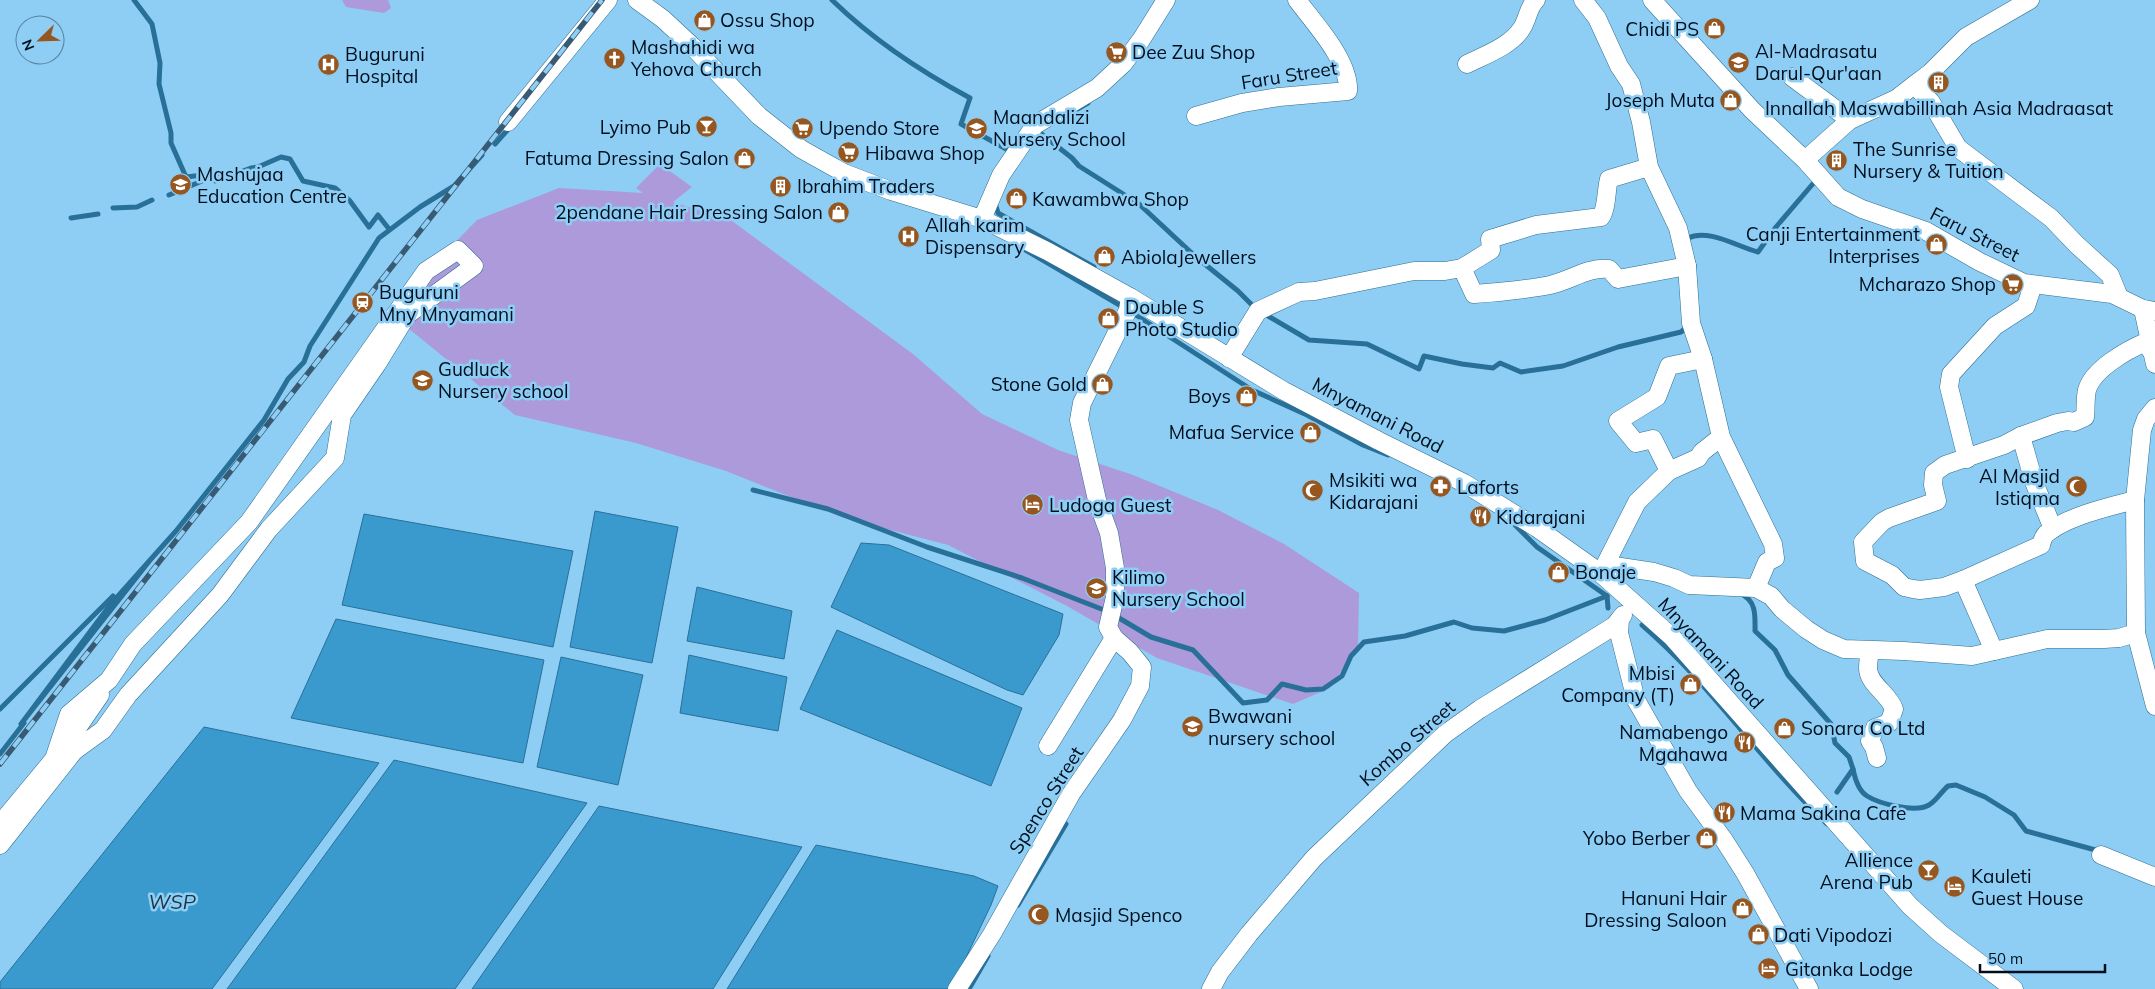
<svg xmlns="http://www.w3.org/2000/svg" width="2155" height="989" font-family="Mulish,sans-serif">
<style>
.green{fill:#ac9adb}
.water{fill:#3a9ace;stroke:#297099}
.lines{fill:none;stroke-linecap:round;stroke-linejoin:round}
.stream{stroke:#297099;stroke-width:5}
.minor-casing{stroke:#2f6e91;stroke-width:19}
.minor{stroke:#fff;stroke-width:18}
.rail-casing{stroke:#385a72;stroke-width:5.5}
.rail{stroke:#8ecef5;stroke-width:4;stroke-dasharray:11;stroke-linecap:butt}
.labels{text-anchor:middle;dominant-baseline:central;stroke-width:5;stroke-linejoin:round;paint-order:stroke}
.poi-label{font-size:19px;fill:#000f1d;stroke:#8ecef5;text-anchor:start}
.street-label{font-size:19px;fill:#000f1d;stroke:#8ecef5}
.water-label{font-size:20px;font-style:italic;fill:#1f3441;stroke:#8ecef5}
</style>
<rect width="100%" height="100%" fill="#8ecef5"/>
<!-- green -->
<g class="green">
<path d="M342 0H388L391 8 384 13 346 7Z"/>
<path d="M660 164 692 187 673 202 732 221 913 354 982 414 1058 450 1133 475 1218 510 1284 544 1359 593 1358 646 1330 688 1293 704 1157 658 1067 606 948 545 841 517 726 471 636 443 515 415 408 328 405 329 434 264 477 220 559 188 643 193 636 188Z"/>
</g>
<!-- water -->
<g class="water">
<path d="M595 511 678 527 652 663 570 647Z"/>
<path d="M364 514 573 551 553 647 342 605Z"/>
<path d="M861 543 889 545 1063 614 1059 635 1023 695 1007 690 831 607Z"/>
<path d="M697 587 792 611 784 659 687 641Z"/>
<path d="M336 619 544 660 523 763 291 718Z"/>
<path d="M837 630 1022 708 991 786 800 709Z"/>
<path d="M689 655 787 677 778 731 680 713Z"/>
<path d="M561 657 643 675 618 785 537 767Z"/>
<path d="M204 727 379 763 212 989H0V982Z"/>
<path d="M394 760 587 803 455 989H227Z"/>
<path d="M599 806 802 847 713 989H472Z"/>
<path d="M816 845 974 876 998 886 991 905 951 989H727Z"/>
</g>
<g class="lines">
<!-- stream -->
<g class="stream">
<path d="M134 0 152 24 160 63 159 84 171 133V143L186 177 220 173"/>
<path d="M832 0C873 40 920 71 970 98L961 124 1008 150 1014 146"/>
<path d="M1065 116 1088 103"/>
<path d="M1034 135 1039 132 1072 158 1079 166 1139 204 1196 257 1238 291 1256 309"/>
<path d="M495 144 511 126"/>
<path d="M215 181 251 168 258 167 281 157 290 159 303 181 335 188 350 201 369 227 378 215 389 229"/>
<path d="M169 195 202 181"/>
<path d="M995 203 998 213 1094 267"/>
<path d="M113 208 137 207 152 200"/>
<path d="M71 218 98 214"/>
<path d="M1688 242V238C1708 228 1738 247 1758 252L1776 227 1817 179"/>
<path d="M1022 248 1128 310 1252 390 1307 415 1363 445 1388 455"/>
<path d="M1263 313 1309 340 1367 344 1419 369 1424 356 1462 364 1493 368 1500 363 1521 372 1563 366 1618 347 1681 332 1688 326"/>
<path d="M753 490 828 509 927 547 1022 578 1104 610"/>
<path d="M1511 521 1537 547 1607 596"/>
<path d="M151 559 21 724 110 605 176 531 264 420 288 379 304 362 310 346 379 238 420 207 454 186 482 155"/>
<path d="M1741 594C1757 601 1755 617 1755 631L1775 650 1788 675 1831 724 1835 743 1849 757 1853 769 1837 792"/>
<path d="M1607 596 1608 608"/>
<path d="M1119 618 1151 637 1193 650 1243 703 1267 700 1282 684 1306 690 1323 689 1342 676 1351 656 1364 642 1405 636 1454 622 1472 628 1504 631 1545 620 1607 596"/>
<path d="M1642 625C1711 684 1761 762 1827 824"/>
<path d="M0 709 113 596"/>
<path d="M0 754 24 723"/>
<path d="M1853 769C1855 779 1859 791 1867 796 1880 804 1915 813 1929 805 1936 801 1942 791 1948 786L1956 785 1985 797 2014 815 2026 831 2099 851"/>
<path d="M1018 905 1066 824"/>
<path d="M969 989 988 956"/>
</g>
<defs>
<g id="minor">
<path d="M637 0 663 19 692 46 759 116 801 149 844 173 891 191 982 219 1047 251 1130 297 1284 391 1379 441 1464 483 1537 528 1599 572 1672 637 1910 906 1941 934 2014 989"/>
<path d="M1583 0 1597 18 1619 66 1631 84 1641 122 1649 167 1678 228 1687 266 1691 323 1703 359 1721 437 1773 544 1775 558 1767 562 1756 588"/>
<path d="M1652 0 1752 110 1805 160 1838 197 1862 209 1926 231 1980 262 2024 283 2112 294 2143 309 2155 311"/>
<path d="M1467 64C1485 55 1511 46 1522 28 1528 19 1528 7 1536 0"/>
<path d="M1792 77 1850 120"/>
<path d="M1914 85 1931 102 1958 148 2051 218 2077 245 2110 275 2119 297"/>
<path d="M1196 116 1242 103 1279 97 1348 91C1350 61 1314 23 1297 0"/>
<path d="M508 122 608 0"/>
<path d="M1805 160 1850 120 1896 99 1914 85 1930 73 1966 37 2030 0"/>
<path d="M982 219 1001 175 1035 125 1097 88 1123 64 1141 40 1166 0"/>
<path d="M1462 268 1491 250 1490 239 1536 225 1601 217C1607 208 1606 190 1609 179L1649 167"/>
<path d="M2143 309 2155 364"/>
<path d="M1229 358 1258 311 1299 292 1315 291 1414 271H1445L1462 268 1474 294C1500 292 1525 290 1550 285 1572 280 1587 267 1609 269L1618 279 1687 266"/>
<path d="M2155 408 2146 419 2142 430 2135 500 2136 633 2155 706"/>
<path d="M1967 459 1949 387 1951 374 1995 326 2026 306 2033 285"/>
<path d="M1669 471 1698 458 1702 452 1721 437"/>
<path d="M2053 529 2034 482 2021 436 2057 423 2068 421 2074 422 2085 417C2086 409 2085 398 2087 390 2093 369 2127 350 2146 342L2151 351"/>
<path d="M1604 567 1637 502 1669 471 1653 439 1636 443 1618 421 1657 397 1669 366 1703 359"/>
<path d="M1599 572 1604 567 1614 566 1654 572 1674 578 1689 585 1756 588 1771 596 1782 609 1806 629 1823 640 1844 649 1904 651 1972 656 2047 639H2104L2119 638 2136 633"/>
<path d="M1963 580 1944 587 1920 590 1913 589 1904 587 1892 575 1865 561 1863 542 1882 522 1889 518 1937 501 1933 485 1934 473 1945 465 2004 445 2021 436"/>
<path d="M1623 615 1620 619 1619 633 1636 700 1688 791 1724 840 1745 873 1809 989"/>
<path d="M1994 651 1963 580 2041 545C2042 541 2043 537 2046 534 2065 517 2111 506 2135 500"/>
<path d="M1870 652C1869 657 1868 663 1868 668 1868 684 1889 694 1894 709L1889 723 1875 728 1870 741 1874 747 1877 758"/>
<path d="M1048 746 1114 638"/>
<path d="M0 824 54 759 69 714 109 680 133 644 249 522 426 271 458 250 474 266 407 315 377 364 342 415 335 458 269 529 220 595 128 695 103 730 74 751"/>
<path d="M0 845 74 751 78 727 100 695"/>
<path d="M2101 855 2155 877"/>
<path d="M957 989 992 934 1071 794 1122 720 1140 686 1142 667 1130 652 1114 638 1108 627 1115 597V568L1109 533 1097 500 1079 420 1082 403 1128 310 1130 297"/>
<path d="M1211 989 1220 972 1249 934 1314 858 1445 734 1480 709 1614 626 1620 619"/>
</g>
</defs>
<!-- minor casing -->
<use href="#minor" class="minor-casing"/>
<!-- minor -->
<use href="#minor" class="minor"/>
<defs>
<path id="rail" d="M0 764 602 0"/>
</defs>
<!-- rail casing -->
<use href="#rail" class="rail-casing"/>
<!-- rail -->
<use href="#rail" class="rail"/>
</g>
<!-- icons -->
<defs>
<symbol id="shop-disc" viewBox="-11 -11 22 22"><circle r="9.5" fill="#965620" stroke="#8ecef5"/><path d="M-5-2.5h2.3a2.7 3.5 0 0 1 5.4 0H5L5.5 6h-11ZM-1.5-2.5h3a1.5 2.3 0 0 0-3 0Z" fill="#fff"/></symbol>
<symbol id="supermarket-disc" viewBox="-11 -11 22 22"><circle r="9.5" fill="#965620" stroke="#8ecef5"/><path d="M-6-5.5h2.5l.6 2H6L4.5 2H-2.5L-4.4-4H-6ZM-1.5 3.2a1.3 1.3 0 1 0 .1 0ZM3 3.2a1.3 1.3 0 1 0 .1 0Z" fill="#fff"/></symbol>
<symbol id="church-disc" viewBox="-11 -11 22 22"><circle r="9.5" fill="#965620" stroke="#8ecef5"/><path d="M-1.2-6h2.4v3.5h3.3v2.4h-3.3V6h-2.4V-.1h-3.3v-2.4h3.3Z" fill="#fff"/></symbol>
<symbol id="school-disc" viewBox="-11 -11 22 22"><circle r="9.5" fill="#965620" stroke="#8ecef5"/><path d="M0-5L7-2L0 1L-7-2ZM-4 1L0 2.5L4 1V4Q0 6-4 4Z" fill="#fff"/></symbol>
<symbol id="hospital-disc" viewBox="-11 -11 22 22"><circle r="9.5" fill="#965620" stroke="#8ecef5"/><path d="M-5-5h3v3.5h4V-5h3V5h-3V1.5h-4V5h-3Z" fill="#fff"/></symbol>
<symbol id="building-disc" viewBox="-11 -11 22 22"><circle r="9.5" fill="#965620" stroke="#8ecef5"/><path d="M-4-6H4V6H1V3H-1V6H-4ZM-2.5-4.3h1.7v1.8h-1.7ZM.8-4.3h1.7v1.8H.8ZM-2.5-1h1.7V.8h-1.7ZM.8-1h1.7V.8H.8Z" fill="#fff"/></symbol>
<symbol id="bar-disc" viewBox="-11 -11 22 22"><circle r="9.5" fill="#965620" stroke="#8ecef5"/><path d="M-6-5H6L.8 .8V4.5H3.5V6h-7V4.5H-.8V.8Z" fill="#fff"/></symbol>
<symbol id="station-disc" viewBox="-11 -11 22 22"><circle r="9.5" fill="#965620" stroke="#8ecef5"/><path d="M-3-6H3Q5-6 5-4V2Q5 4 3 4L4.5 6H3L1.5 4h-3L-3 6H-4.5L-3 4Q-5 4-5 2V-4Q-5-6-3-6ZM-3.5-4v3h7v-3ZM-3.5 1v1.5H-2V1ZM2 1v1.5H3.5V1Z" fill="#fff"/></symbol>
<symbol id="pharmacy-disc" viewBox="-11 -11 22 22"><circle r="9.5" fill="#965620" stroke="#8ecef5"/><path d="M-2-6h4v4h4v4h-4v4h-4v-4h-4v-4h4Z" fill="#fff"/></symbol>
<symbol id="mosque-disc" viewBox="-11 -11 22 22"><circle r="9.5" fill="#965620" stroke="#8ecef5"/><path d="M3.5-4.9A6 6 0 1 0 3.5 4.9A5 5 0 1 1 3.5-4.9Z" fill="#fff"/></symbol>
<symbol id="hotel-disc" viewBox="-11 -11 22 22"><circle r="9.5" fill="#965620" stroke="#8ecef5"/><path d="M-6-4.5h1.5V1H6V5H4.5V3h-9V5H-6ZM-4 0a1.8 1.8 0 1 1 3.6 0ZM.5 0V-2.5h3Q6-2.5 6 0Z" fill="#fff"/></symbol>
<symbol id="restaurant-disc" viewBox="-11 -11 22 22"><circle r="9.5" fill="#965620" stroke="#8ecef5"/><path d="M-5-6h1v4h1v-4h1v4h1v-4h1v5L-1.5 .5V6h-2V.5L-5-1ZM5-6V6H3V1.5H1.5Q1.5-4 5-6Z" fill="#fff"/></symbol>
</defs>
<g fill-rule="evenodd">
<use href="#shop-disc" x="692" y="8" width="25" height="25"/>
<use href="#shop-disc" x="1702" y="16" width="25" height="25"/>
<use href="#supermarket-disc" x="1104" y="40" width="25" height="25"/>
<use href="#church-disc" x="602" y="46" width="25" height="25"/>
<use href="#school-disc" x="1726" y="50" width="25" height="25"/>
<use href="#hospital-disc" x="316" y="52" width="25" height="25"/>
<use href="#building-disc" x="1926" y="70" width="25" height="25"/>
<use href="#shop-disc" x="1718" y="88" width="25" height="25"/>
<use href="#bar-disc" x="694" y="114" width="25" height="25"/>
<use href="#supermarket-disc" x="790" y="116" width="25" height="25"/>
<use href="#school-disc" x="964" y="116" width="25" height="25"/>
<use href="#supermarket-disc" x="836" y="140" width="25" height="25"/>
<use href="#shop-disc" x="732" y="146" width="25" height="25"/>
<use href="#building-disc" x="1824" y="148" width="25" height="25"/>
<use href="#school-disc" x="168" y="172" width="25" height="25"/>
<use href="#building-disc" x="768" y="174" width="25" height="25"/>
<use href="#shop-disc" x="1004" y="186" width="25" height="25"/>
<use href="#shop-disc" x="826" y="200" width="25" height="25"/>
<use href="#hospital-disc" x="896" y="224" width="25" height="25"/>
<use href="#shop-disc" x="1924" y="232" width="25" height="25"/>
<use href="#shop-disc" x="1092" y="244" width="25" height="25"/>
<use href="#supermarket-disc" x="2000" y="272" width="25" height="25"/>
<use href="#station-disc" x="350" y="290" width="25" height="25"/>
<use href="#shop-disc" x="1096" y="306" width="25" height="25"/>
<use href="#school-disc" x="410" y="368" width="25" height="25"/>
<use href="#shop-disc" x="1090" y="372" width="25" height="25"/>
<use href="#shop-disc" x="1234" y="384" width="25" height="25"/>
<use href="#shop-disc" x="1298" y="420" width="25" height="25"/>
<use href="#pharmacy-disc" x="1428" y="474" width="25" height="25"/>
<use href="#mosque-disc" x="2064" y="474" width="25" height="25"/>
<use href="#mosque-disc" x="1300" y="478" width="25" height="25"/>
<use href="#hotel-disc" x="1020" y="492" width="25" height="25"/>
<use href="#restaurant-disc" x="1468" y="504" width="25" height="25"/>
<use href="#shop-disc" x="1546" y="560" width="25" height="25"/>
<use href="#school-disc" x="1084" y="576" width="25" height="25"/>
<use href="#shop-disc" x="1678" y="672" width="25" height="25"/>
<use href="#school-disc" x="1180" y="714" width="25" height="25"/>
<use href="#shop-disc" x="1772" y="716" width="25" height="25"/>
<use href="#restaurant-disc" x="1732" y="730" width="25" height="25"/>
<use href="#restaurant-disc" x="1712" y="800" width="25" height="25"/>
<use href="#shop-disc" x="1694" y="826" width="25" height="25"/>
<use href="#bar-disc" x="1916" y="858" width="25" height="25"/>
<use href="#hotel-disc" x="1942" y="874" width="25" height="25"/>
<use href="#shop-disc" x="1730" y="896" width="25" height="25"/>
<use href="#mosque-disc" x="1026" y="902" width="25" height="25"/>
<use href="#shop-disc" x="1746" y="922" width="25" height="25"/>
<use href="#hotel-disc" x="1756" y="956" width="25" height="25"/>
</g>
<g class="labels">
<!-- poi labels -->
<g class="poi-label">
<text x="720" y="20">Ossu Shop</text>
<text x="1699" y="29" text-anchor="end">Chidi PS</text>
<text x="631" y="47">Mashahidi wa<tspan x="631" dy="22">Yehova Church</tspan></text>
<text x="1755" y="51">Al-Madrasatu<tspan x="1755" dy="22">Darul-Qur'aan</tspan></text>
<text x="1132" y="52">Dee Zuu Shop</text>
<text x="345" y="54">Buguruni<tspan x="345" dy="22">Hospital</tspan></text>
<text x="1715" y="100" text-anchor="end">Joseph Muta</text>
<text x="1939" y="108" text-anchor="middle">Innallah Maswabillinah Asia Madraasat</text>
<text x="993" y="117">Maandalizi<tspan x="993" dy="22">Nursery School</tspan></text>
<text x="691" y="127" text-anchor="end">Lyimo Pub</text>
<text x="819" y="128">Upendo Store</text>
<text x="1853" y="149">The Sunrise<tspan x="1853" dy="22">Nursery &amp; Tuition</tspan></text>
<text x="865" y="153">Hibawa Shop</text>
<text x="729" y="158" text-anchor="end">Fatuma Dressing Salon</text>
<text x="197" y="174">Mashujaa<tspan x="197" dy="22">Education Centre</tspan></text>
<text x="797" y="186">Ibrahim Traders</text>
<text x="1032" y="199">Kawambwa Shop</text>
<text x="823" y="212" text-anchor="end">2pendane Hair Dressing Salon</text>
<text x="925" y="225">Allah karim<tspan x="925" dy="22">Dispensary</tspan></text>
<text x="1920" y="234" text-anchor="end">Canji Entertainment<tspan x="1920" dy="22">Interprises</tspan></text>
<text x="1121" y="257">AbiolaJewellers</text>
<text x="1996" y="284" text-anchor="end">Mcharazo Shop</text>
<text x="379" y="292">Buguruni<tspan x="379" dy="22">Mny Mnyamani</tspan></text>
<text x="1125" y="307">Double S<tspan x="1125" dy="22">Photo Studio</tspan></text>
<text x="438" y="369">Gudluck<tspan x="438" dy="22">Nursery school</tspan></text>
<text x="1087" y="384" text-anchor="end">Stone Gold</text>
<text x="1231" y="396" text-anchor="end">Boys</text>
<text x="1294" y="432" text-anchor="end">Mafua Service</text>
<text x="2060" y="476" text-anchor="end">Al Masjid<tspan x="2060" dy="22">Istiqma</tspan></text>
<text x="1329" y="480">Msikiti wa<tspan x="1329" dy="22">Kidarajani</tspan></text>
<text x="1457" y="487">Laforts</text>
<text x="1049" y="505">Ludoga Guest</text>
<text x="1496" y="517">Kidarajani</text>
<text x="1575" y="572">Bonaje</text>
<text x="1112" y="577">Kilimo<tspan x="1112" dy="22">Nursery School</tspan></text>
<text x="1675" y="673" text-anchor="end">Mbisi<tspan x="1675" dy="22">Company (T)</tspan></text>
<text x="1208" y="716">Bwawani<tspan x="1208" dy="22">nursery school</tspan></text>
<text x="1801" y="728">Sonara Co Ltd</text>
<text x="1728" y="732" text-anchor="end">Namabengo<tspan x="1728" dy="22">Mgahawa</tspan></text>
<text x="1740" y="813">Mama Sakina Cafe</text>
<text x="1690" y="838" text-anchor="end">Yobo Berber</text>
<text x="1913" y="860" text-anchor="end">Allience<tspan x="1913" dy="22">Arena Pub</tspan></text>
<text x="1971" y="876">Kauleti<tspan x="1971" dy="22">Guest House</tspan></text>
<text x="1727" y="898" text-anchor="end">Hanuni Hair<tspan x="1727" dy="22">Dressing Saloon</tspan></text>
<text x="1055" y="915">Masjid Spenco</text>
<text x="1774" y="935">Dati Vipodozi</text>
<text x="1785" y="969">Gitanka Lodge</text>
</g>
<!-- street labels -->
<g class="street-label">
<text transform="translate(1289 75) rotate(-9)">Faru Street</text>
<text transform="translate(1975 234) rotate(27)">Faru Street</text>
<text transform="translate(1378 415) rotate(27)">Mnyamani Road</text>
<text transform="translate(1711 653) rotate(47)">Mnyamani Road</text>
<text transform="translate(1407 743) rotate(-41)">Kombo Street</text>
<text transform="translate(1046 800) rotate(-58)">Spenco Street</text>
</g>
<!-- water labels -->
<g class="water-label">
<text x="172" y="901">WSP</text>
</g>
</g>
<!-- north arrow -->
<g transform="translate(40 40) rotate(247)"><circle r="24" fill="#8ecef5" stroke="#55829f"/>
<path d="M0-4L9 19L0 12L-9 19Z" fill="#965620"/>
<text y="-8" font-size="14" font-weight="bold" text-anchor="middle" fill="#000f1d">N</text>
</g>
<!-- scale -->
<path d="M1980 964v8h125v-8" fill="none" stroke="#000f1d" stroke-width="2.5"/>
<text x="1988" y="964" font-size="15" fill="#000f1d" stroke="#8ecef5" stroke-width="4" paint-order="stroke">50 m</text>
</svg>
